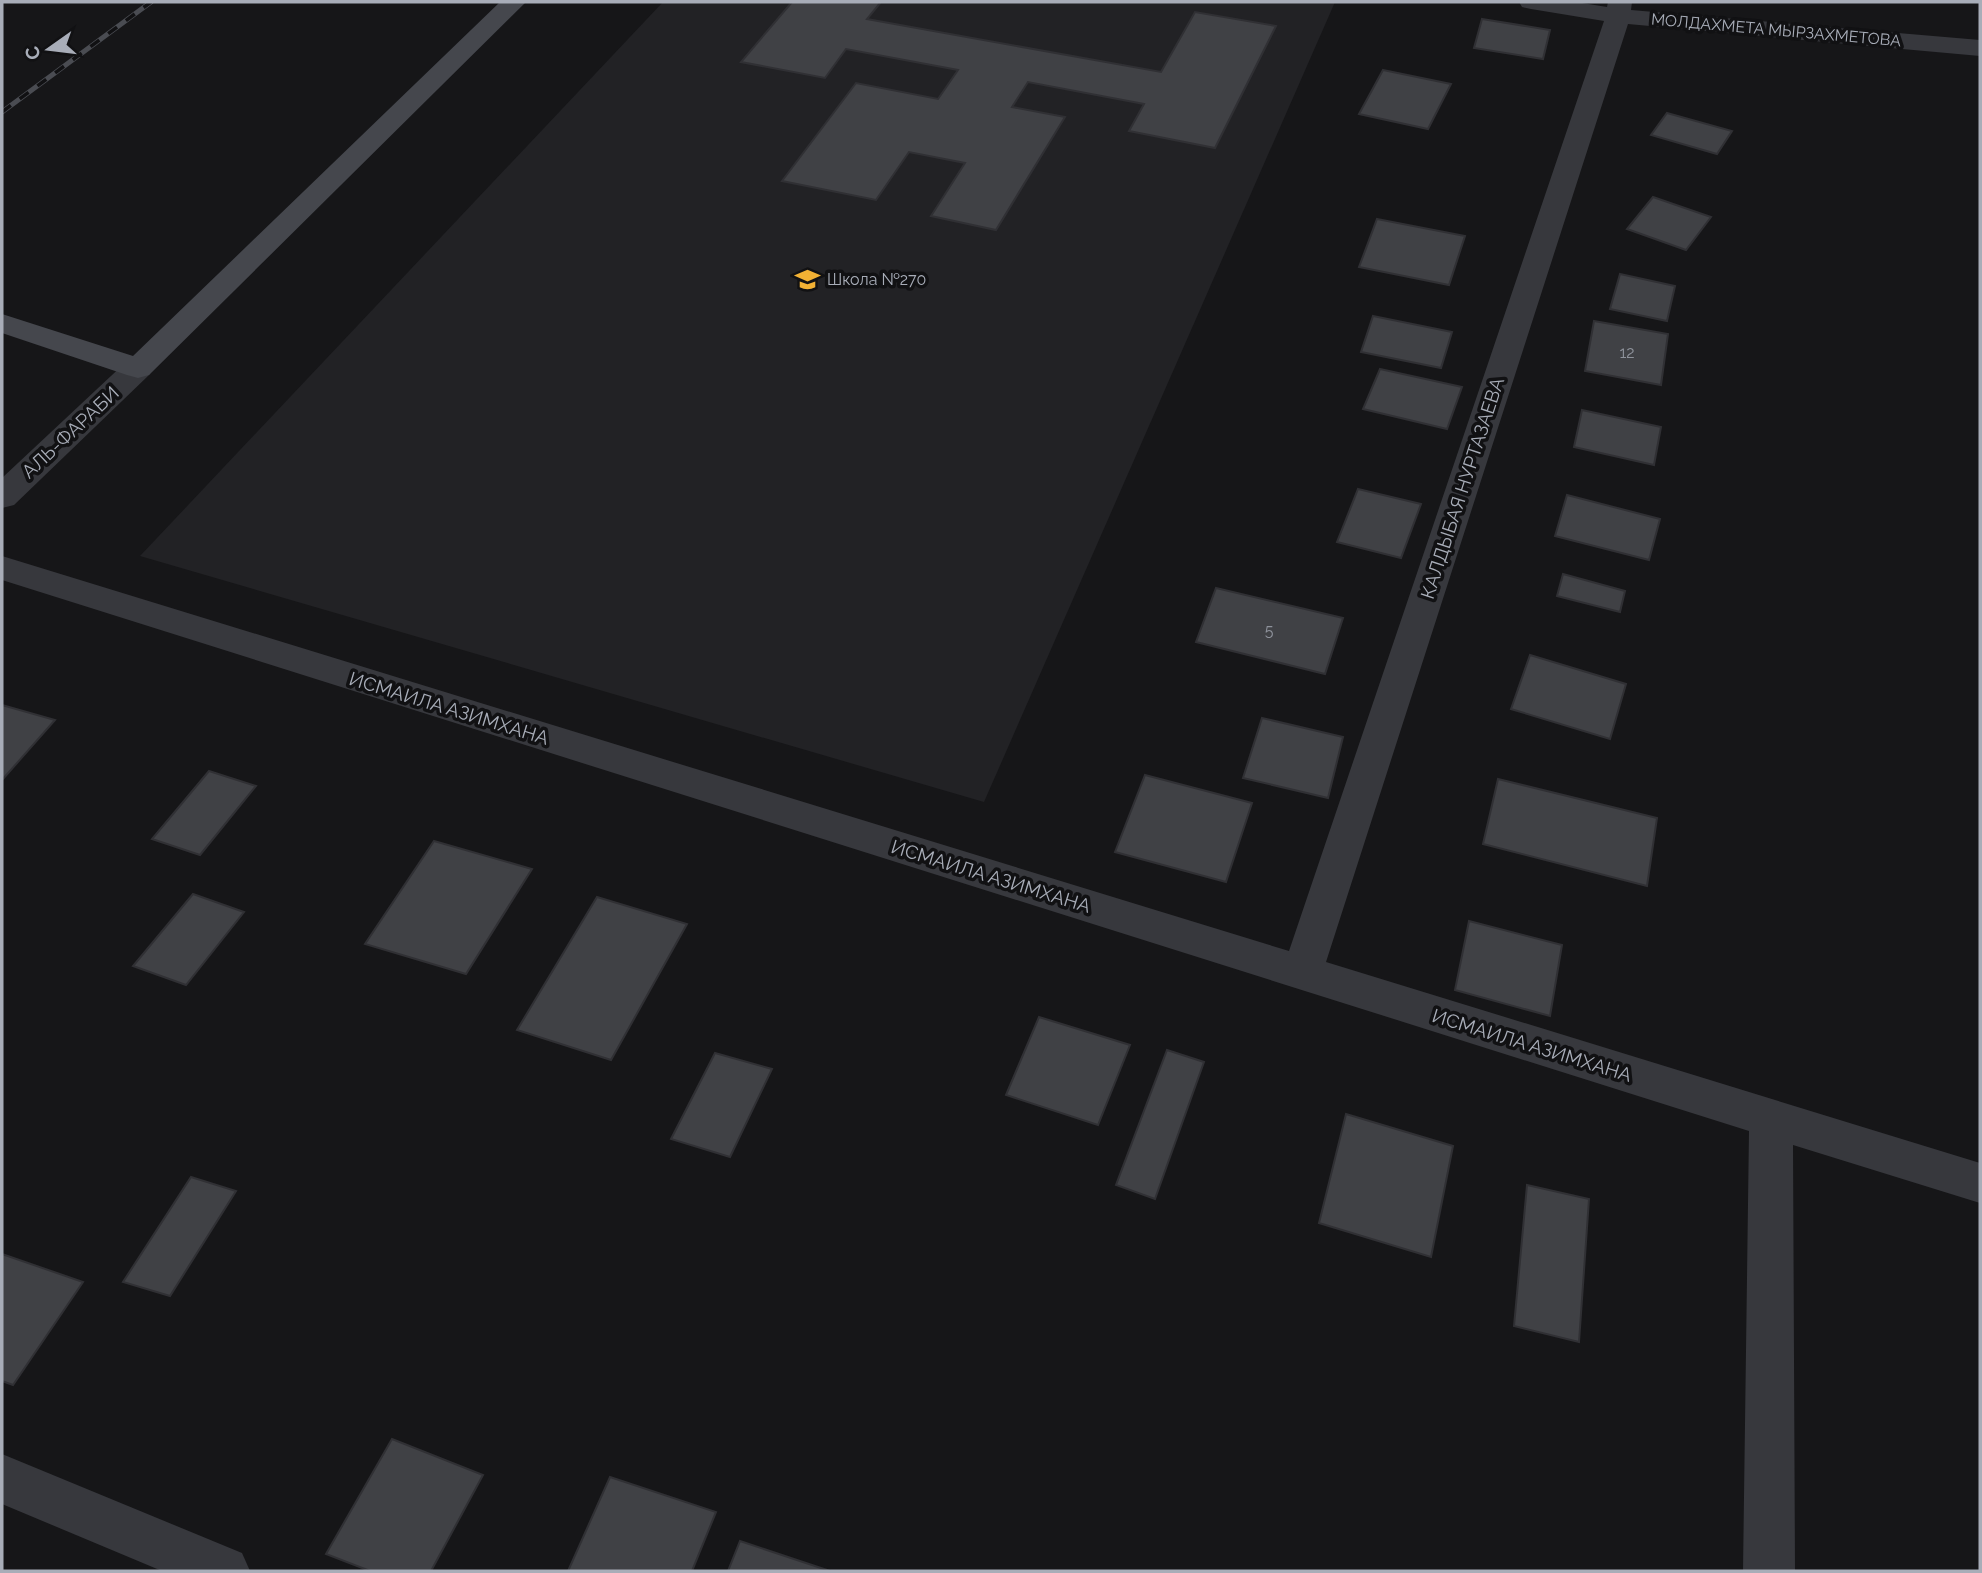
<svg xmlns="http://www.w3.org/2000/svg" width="1982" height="1573" font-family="Raleway,sans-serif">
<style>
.built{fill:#222225}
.building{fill:#404145;stroke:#303034;stroke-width:2}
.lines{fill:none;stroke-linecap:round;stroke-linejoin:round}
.street{fill:#37383d;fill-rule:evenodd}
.secondary{fill:#45474d;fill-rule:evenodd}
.rail-casing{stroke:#4a4c52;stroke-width:5}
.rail{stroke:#111113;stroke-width:3.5;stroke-dasharray:11;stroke-linecap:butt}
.labels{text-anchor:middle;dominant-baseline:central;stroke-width:7;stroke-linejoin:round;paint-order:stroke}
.far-street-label{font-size:16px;fill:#a8adb8;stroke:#111113}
.far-poi-label{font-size:16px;fill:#a8adb8;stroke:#111113;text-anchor:start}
.number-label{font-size:16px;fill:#8e929b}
.street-label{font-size:19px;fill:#a8adb8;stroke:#111113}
</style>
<rect width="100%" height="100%" fill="#161618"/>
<!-- built -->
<path class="built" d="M663 2H1335L984 802 140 556Z"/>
<!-- building -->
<g class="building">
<path d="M792 2H881L867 19 1161 72 1195 12 1276 26 1215 148 1129 131 1144 104 1028 82 1012 107 1065 117 996 230 931 216 965 163 909 152 876 200 782 181 856 83 938 99 958 70 846 49 825 78 741 62Z"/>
<path d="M1482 19 1550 30 1543 59 1474 48Z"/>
<path d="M1383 70 1451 84 1428 129 1359 114Z"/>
<path d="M1667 113 1732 131 1717 154 1651 135Z"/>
<path d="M1653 197 1711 217 1686 250 1627 229Z"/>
<path d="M1377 219 1465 236 1449 285 1359 267Z"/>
<path d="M1620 274 1675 286 1667 321 1610 309Z"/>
<path d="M1373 316 1452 332 1441 368 1361 352Z"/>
<path d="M1594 321 1668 334 1661 385 1585 371Z"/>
<path d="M1380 369 1462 387 1447 429 1363 409Z"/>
<path d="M1582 410 1661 427 1654 465 1574 447Z"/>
<path d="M1358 489 1421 504 1401 558 1337 542Z"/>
<path d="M1567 495 1660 519 1649 560 1555 536Z"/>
<path d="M1563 574 1625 591 1620 612 1557 596Z"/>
<path d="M1216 588 1343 618 1325 674 1196 642Z"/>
<path d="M1530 655 1626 684 1610 739 1511 709Z"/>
<path d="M2 705 55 720 2 780Z"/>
<path d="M1262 718 1343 737 1328 798 1243 778Z"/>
<path d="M209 771 256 786 200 855 152 839Z"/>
<path d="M1145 775 1252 803 1226 882 1115 852Z"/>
<path d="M1498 779 1657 818 1647 886 1483 844Z"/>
<path d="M434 841 532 869 466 974 365 944Z"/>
<path d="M193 894 244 912 186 985 133 966Z"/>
<path d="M597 897 687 924 611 1060 517 1030Z"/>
<path d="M1469 921 1562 945 1550 1016 1455 990Z"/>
<path d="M1039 1017 1130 1045 1098 1125 1006 1095Z"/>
<path d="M1167 1050 1204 1062 1155 1199 1116 1185Z"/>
<path d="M715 1053 772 1069 730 1157 671 1139Z"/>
<path d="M1346 1114 1453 1146 1431 1257 1319 1223Z"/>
<path d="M191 1177 236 1191 170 1296 123 1282Z"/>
<path d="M1527 1185 1589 1199 1579 1342 1514 1326Z"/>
<path d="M2 1254 83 1282 13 1385 2 1381Z"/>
<path d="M392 1439 483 1475 431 1571H370L326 1554Z"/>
<path d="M610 1477 716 1512 692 1571H568Z"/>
<path d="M740 1541 830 1571H728Z"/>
</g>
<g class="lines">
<!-- street -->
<g class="street">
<path d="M1519 2H1576L1607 7 1608 2H1632L1631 10 1980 40V56L1628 24 1326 962 1980 1163V1203L1793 1145 1795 1571H1743L1749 1131 2 580V556L1289 951 1604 21 1531 9 1522 7Z"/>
<path d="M138 358 149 361 154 368 149 375 14 505 2 508V478L127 361Z"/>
<path d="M2 1454 242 1553 250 1571H162L2 1504Z"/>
</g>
<!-- secondary -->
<path class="secondary" d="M500 2H526L149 375 138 378 127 375 2 333V314L133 356Z"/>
<defs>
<path id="rail" d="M2 112 151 2"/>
</defs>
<!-- rail casing -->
<use href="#rail" class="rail-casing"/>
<!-- rail -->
<use href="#rail" class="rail"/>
</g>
<!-- icons -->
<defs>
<symbol id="school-bare" viewBox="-9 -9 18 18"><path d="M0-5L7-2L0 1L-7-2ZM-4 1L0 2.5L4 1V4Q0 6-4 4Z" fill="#f2b134" stroke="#111113" stroke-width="2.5" paint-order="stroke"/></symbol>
</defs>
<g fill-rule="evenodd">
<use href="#school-bare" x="790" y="262" width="35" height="35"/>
</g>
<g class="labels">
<!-- far-street labels -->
<g class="far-street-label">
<text transform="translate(1776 30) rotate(5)">МОЛДАХМЕТА МЫРЗАХМЕТОВА</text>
</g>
<!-- far-poi labels -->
<g class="far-poi-label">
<text x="827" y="279">Школа №270</text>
</g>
<!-- number labels -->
<g class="number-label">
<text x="1627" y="352">12</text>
<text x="1269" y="630">5</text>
</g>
<!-- street labels -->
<g class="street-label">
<text transform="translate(70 432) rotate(-43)">АЛЬ-ФАРАБИ</text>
<text transform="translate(1462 488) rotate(-72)">КАЛДЫБАЯ НУРТАЗАЕВА</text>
<text transform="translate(449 708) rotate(17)">ИСМАИЛА АЗИМХАНА</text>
<text transform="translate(991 876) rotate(17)">ИСМАИЛА АЗИМХАНА</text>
<text transform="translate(1532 1045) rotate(17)">ИСМАИЛА АЗИМХАНА</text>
</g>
</g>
<!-- border -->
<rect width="1982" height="1573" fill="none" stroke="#a8adb8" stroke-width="7"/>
<!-- north arrow -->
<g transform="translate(49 49) rotate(256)" stroke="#111113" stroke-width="5" paint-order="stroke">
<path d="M0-5L12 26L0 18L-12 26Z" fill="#a8adb8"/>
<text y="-10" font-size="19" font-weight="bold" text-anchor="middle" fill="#a8adb8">С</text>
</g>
</svg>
